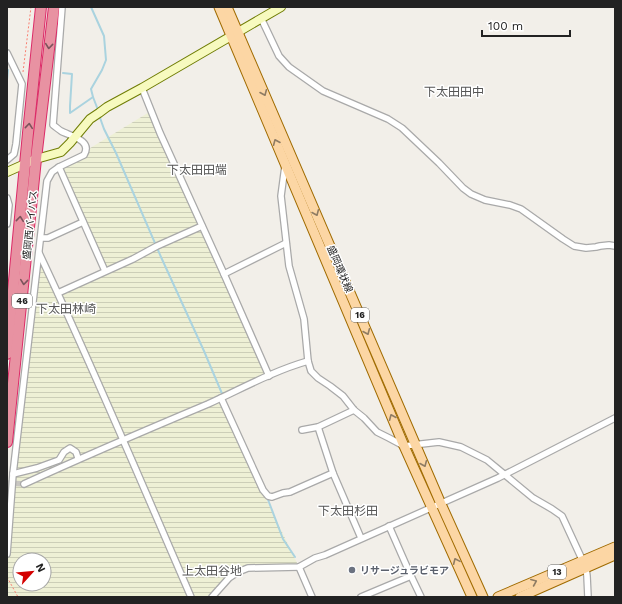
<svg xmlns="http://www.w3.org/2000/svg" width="622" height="604" font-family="'Work Sans','Noto Sans JP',sans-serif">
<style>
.farmland{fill:url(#farmland-rules);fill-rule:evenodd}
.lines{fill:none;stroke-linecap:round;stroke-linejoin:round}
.stream{stroke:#aad3df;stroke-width:2}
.street-tunnel{stroke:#c8c6c1;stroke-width:5.5;stroke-dasharray:5.5 3;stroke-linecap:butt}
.street-casing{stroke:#a9a9a9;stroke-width:8}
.secondary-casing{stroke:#707d05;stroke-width:10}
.primary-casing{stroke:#a06b00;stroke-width:11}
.highway-casing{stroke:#dc2a67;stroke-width:12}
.path{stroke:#fa8072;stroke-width:1;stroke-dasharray:2 2;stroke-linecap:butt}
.street{stroke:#fff;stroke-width:5.5}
.secondary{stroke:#f7fabf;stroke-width:8}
.primary{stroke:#fcd6a4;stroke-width:9}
.highway{stroke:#e892a2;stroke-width:10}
.oneway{stroke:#7b545c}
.oneway2{stroke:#8f7c63}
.worship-dot{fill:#6b7280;stroke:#fff;stroke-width:1.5}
.labels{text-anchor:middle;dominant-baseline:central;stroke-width:3;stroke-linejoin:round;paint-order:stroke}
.shield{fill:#fff;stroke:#646464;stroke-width:1}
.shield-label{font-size:9px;font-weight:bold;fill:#222}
.street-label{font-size:10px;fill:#222;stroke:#fff}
.worship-label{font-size:10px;font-weight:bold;fill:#5b616d;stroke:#fff;text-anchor:start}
.quarter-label{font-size:12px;fill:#555;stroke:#fff}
</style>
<defs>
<pattern id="farmland-rules" width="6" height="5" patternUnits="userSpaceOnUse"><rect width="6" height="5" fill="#eef0d5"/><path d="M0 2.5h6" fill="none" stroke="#ccceb7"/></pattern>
</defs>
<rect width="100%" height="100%" fill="#f2efe9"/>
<!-- farmland -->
<path class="farmland" d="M151 111 269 376 218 400 299 567 248 568 229 578 209 597H7V554L39 253 58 293 105 271 59 167ZM20 560H44V584H20Z"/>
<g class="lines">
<!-- stream -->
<g class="stream">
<path d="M91 7 104 36 106 60 102 70 91 89 93 97 98 110"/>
<path d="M63 73 72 74 70 106V113L93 97"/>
<path d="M7 80 8 70"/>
<path d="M99 115 104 129 116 153 161 257 204 351 223 396"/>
<path d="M267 497 283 539 295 557"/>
</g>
<!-- street-tunnel -->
<path class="street-tunnel" d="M7 483 24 484"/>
<defs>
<g id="street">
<path d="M261 18 279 56 289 67 323 91 388 119 402 128 439 163 463 188 471 194 485 200 510 205 521 209 563 239 574 246 586 248 596 247 600 246 609 245 615 246"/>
<path d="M7 53 22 84 16 144 14 154 7 160"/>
<path d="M142 88 160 133 224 274 269 376"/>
<path d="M285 166 281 196 289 266 304 319 308 361 311 371 318 378 330 386 343 396 354 410 364 418 377 432 389 438 404 446 439 442 461 447 487 460 533 498 552 509 562 516 586 568 587 576 588 597"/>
<path d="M59 167 105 271"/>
<path d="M7 198 9 205 7 224"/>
<path d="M41 238H48L83 222"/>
<path d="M39 253C93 367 141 482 191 597"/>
<path d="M224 274 286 243"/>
<path d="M58 293 133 259 157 246 202 226"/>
<path d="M221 398 263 490 268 496 272 497 283 493 290 492 299 488 333 473"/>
<path d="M318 427 333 473 361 538"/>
<path d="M302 430 318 427 354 410"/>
<path d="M13 474 37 468 59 460 64 452 70 448 76 452 78 458"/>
<path d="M24 484C85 456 146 430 208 404 241 389 273 371 308 361"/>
<path d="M389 526 411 576 421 597"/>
<path d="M7 554 13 474 47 181 52 172 59 167 84 155C93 140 70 136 61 131 58 129 56 127 53 125L62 7"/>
<path d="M299 567 312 597"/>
<path d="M212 597 229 578 238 572 248 568 299 567 315 558 325 555 498 478 615 418"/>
<path d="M361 597 411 576"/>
</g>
<path id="secondary" d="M7 172 36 159 61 152 70 143 90 119 99 113 107 107 142 88 281 7"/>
<g id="primary">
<path d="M219 7 404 446 472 597"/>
<path d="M227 7 441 504 483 597"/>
<path d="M498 597 615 547"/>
<path d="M520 597 615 555"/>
</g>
<g id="highway">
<path d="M7 354 28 133 41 7"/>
<path d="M7 442 36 159 54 7"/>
</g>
</defs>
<!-- street casing -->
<use href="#street" class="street-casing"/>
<!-- secondary casing -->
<use href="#secondary" class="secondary-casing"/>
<!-- primary casing -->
<use href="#primary" class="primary-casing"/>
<!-- highway casing -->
<use href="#highway" class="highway-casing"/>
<!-- path -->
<g class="path">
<path d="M23 72 31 7"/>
<path d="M7 577 18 597"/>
</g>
<!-- street -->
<use href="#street" class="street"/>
<!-- secondary -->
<use href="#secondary" class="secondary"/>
<!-- primary -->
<use href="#primary" class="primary"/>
<!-- highway -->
<use href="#highway" class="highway"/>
</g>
<!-- one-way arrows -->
<defs><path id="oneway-chevron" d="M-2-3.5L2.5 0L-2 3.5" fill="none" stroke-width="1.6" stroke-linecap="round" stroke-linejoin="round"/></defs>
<g class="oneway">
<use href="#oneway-chevron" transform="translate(49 46) rotate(96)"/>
<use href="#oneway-chevron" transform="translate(29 126) rotate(-84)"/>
<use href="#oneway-chevron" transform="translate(20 219) rotate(-84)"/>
<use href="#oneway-chevron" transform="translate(24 282) rotate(96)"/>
</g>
<g class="oneway2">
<use href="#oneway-chevron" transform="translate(264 93) rotate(67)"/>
<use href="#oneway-chevron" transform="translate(276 142) rotate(-113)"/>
<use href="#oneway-chevron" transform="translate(316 213) rotate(67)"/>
<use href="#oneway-chevron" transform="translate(367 332) rotate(67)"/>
<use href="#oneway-chevron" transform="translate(392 417) rotate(-113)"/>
<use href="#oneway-chevron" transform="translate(424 464) rotate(67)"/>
<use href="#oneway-chevron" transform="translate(456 561) rotate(-114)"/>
<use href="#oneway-chevron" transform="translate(534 582) rotate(-23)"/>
</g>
<!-- markers -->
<circle class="worship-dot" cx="352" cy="570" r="4"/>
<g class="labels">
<!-- shield labels -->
<g class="shield">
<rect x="12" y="294" width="20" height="14" rx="3"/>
<rect x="351" y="308" width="18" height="14" rx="3"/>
<rect x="548" y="565" width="18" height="14" rx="3"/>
</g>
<g class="shield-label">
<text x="22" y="301">46</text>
<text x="360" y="315">16</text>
<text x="557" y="572">13</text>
</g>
<!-- street labels -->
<g class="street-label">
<text transform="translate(30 225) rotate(-84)">盛岡西バイパス</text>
<text transform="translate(340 269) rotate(67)">盛岡環状線</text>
</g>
<!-- worship labels -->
<g class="worship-label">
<text x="360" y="570">リサージュラビモア</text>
</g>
<!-- quarter labels -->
<g class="quarter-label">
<text x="454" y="92">下太田田中</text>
<text x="197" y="170">下太田田端</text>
<text x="66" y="309">下太田林崎</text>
<text x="348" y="511">下太田杉田</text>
<text x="212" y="571">上太田谷地</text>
</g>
</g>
<!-- border -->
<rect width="622" height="604" fill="none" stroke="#222222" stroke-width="16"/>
<!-- north arrow -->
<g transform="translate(32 572) rotate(63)"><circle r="19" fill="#ffffff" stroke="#a7a7a7"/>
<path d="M0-3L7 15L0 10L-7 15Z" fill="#d40000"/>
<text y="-6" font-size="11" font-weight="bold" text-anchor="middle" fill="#222222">N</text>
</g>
<!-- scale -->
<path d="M482 30v6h88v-6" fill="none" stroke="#222222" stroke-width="2"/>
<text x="488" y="30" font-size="12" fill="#222222" stroke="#ffffff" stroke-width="3" paint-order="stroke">100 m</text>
</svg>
